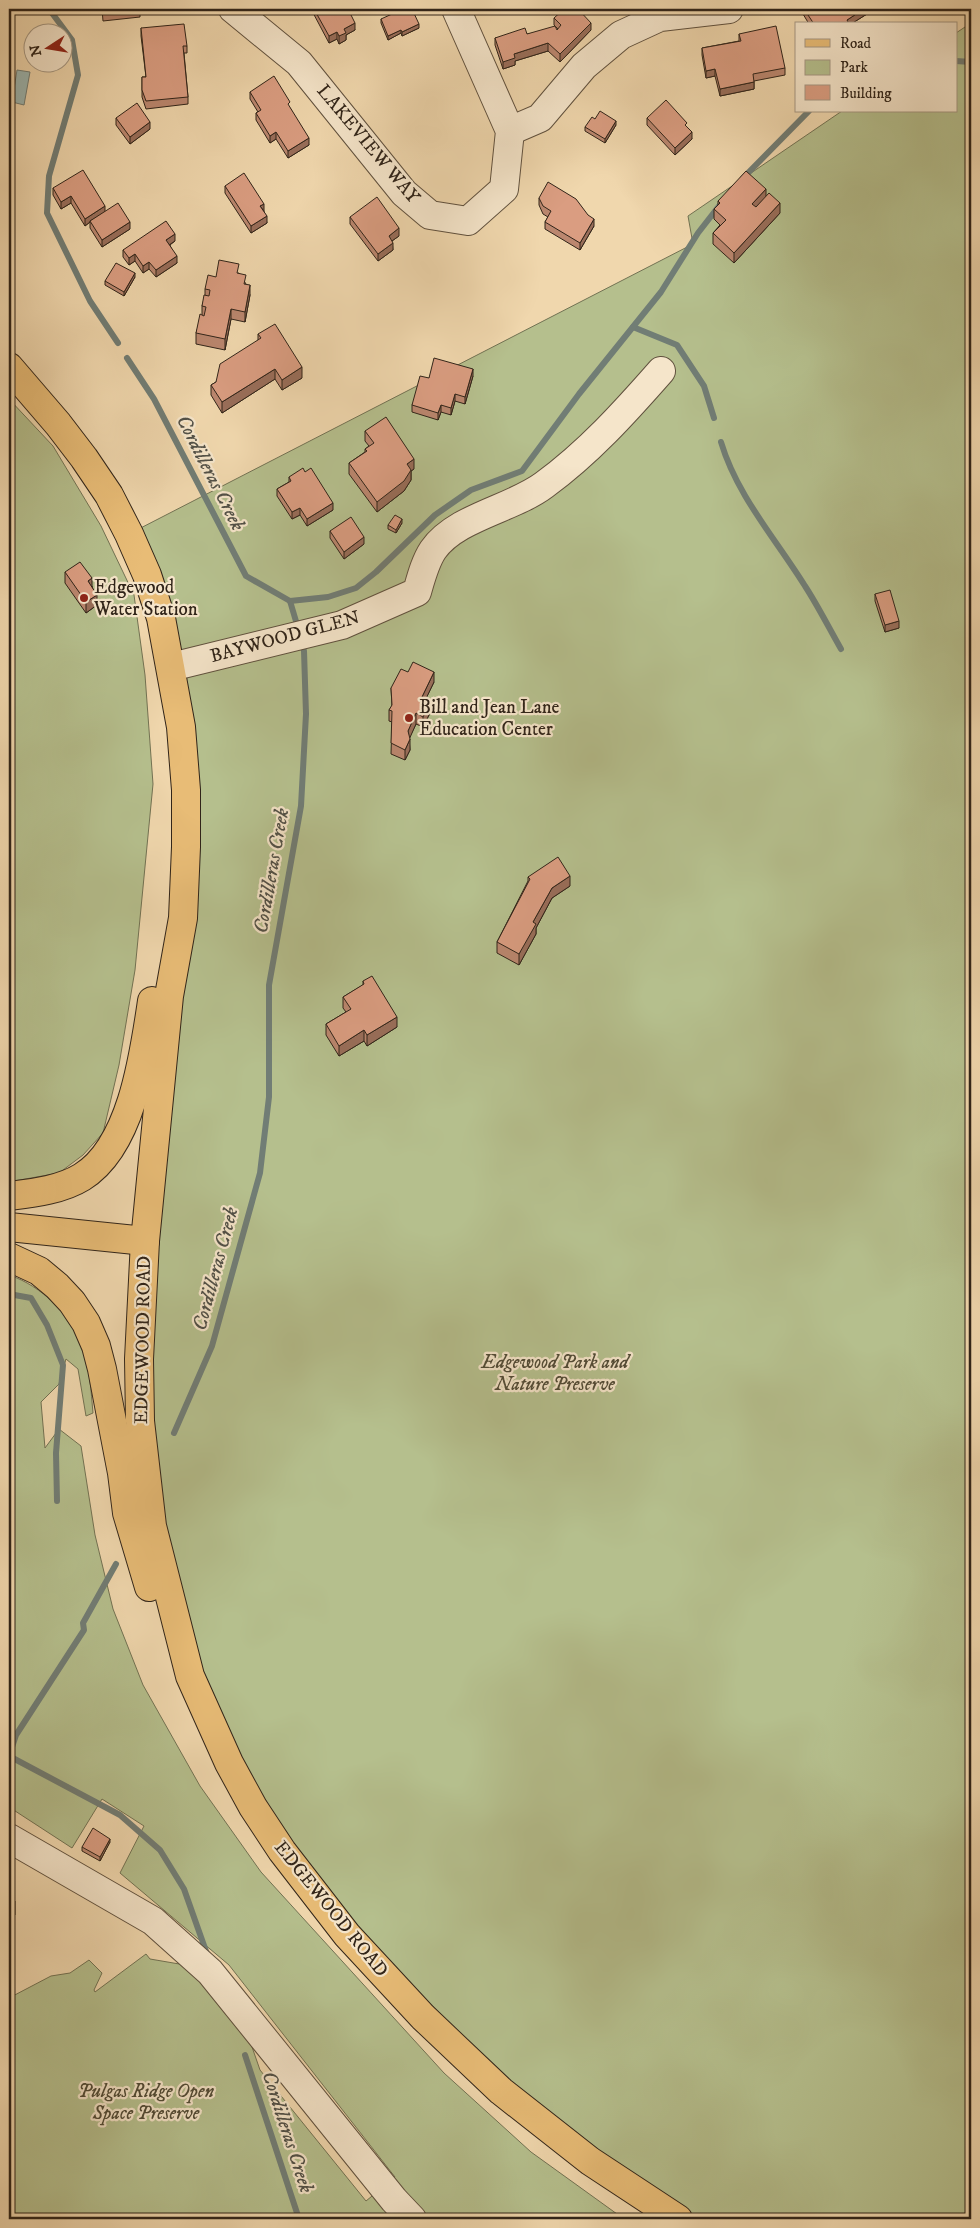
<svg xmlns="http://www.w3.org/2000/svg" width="980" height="2228" font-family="'IM FELL DW Pica',serif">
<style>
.green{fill:#b5bf8d;stroke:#727253}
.water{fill:#9db8b3;stroke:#717d75}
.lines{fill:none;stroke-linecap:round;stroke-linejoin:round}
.stream{stroke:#717d75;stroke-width:6}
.minor-casing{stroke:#60513e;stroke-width:30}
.major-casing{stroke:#302419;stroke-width:30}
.minor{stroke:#f5e5ca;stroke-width:28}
.major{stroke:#e8bc76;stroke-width:28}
.wall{fill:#bb876f;stroke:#302419}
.shaded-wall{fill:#996e5a;stroke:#302419}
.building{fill:#da9d81;stroke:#302419}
.poi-dot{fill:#8f2418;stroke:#f5e5ca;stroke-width:2}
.labels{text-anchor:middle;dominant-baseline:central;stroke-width:4.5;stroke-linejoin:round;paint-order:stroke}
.street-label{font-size:19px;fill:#302419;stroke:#f5e5ca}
.poi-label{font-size:19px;fill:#302419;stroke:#f5e5ca;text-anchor:start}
.park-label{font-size:19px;font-style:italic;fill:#514b36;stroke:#f5e5ca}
.water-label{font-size:20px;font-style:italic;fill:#515047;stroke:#f5e5ca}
</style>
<rect width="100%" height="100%" fill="#f0d7ad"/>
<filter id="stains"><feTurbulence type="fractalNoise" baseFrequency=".004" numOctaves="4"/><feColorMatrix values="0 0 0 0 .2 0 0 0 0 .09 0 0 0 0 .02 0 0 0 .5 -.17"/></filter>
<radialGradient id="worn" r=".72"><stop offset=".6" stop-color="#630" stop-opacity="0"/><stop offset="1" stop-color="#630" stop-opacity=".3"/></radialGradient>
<!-- green -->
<g class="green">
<path d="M971 23V2219H678L590 2161 347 1935 210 1719 140 1421 186 790 129 534 693 244 688 216 842 111H956V33Z"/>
<path d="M9 399 53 446 101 526 134 595 145 675 153 784 135 970 119 1065 103 1133 83 1155 59 1173 14 1181H9Z"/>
<path d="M9 1275C42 1286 71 1315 83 1348 90 1368 91 1392 93 1413L86 1416 78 1369 66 1359 59 1384 41 1402 45 1448 59 1429 81 1446 95 1535 113 1609 143 1685 200 1786 261 1872 444 2073 531 2152 624 2219H9V1998L51 1976 70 1973 89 1960 102 1973 94 1990 95 1992 146 1954 150 1959 226 1972 260 2070 366 2201 395 2177 229 1965 120 1873 144 1826 102 1799 72 1848 9 1807Z"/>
</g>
<!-- water -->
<path class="water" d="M17 70 30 72 24 105 12 102Z"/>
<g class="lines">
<!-- stream -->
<g class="stream">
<path d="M49 9 72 40 78 75 49 176 47 213 90 301 118 343"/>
<path d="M956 61 971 62"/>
<path d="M743 178 809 111"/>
<path d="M633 327 677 345 704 386 714 418"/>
<path d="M127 358 154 399 246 576 290 601 298 628"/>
<path d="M721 442C737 496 776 539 805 586 818 606 829 628 841 649"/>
<path d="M290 601 328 597 356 588 376 572 435 515 471 490 522 471 579 394 661 292 698 233 719 206"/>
<path d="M9 1294 31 1298 47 1325 63 1365 56 1453 57 1501"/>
<path d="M174 1433 212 1346 260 1173 269 1097V985L301 806 306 714 304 651 301 640"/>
<path d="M9 1756 120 1815 160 1850 184 1889 207 1954"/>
<path d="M9 1756 16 1735 84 1630 83 1623 116 1564"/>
<path d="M245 2055 299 2219"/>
</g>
<defs>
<g id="minor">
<path d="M233 9 299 63 404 193 430 215 468 221 504 189 510 131 456 9"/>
<path d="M510 131 540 118 584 66 621 35 660 17 729 9"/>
<path d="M171 667 342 625 417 592C421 578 425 562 433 550 456 517 512 509 544 485 588 453 625 412 661 371"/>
<path d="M9 1838 153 1921 210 1972 394 2200 412 2219"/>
</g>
<g id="major">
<path d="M9 367 58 424 84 458 109 495 129 534 147 575 161 618 181 727 186 790V847L183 918 169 996 145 1241 139 1359 140 1421 152 1526 190 1676 229 1763 253 1807 282 1851 347 1935 423 2017 501 2091 590 2161 678 2219"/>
<path d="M9 1196C33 1193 61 1190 82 1177 132 1146 144 1055 152 1001"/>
<path d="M9 1227 145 1241"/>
<path d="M9 1257 39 1271 57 1286 72 1302 86 1323 96 1346 102 1369 122 1473 127 1513 149 1587"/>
</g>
</defs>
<!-- minor casing -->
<use href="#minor" class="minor-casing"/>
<!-- major casing -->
<use href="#major" class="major-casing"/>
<!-- minor -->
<use href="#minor" class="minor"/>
<!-- major -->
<use href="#major" class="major"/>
</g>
<!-- wall -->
<g class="wall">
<path d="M102 9H140V17L103 21Z"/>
<path d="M311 9H348L355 30 346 35V40L339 44 337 39 329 43Z"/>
<path d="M803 9H875L851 24H809L803 14Z"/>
<path d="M554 18 591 30 560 62 548 51 515 61V65L503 69 495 45V38L527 34 557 30 558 29 554 25Z"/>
<path d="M381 19 419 28 402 36 401 33 388 40 381 23Z"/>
<path d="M141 28 187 46V53H184L188 97V104L146 109 142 97V77H146L141 36Z"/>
<path d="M739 34 785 68V75L754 81V89L720 96 715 76 706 78 702 55V48L739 41Z"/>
<path d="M250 92 290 108 309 145 288 158 276 139 270 143 256 120V113L258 112 250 99Z"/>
<path d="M116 118 150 129 130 144 116 125Z"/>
<path d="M647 118 687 127 692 139 675 155 647 125Z"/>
<path d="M616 125 605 143 585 131V127Z"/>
<path d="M225 186 264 211 267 223 251 233 225 193Z"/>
<path d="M53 188 105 212 130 229 102 247 90 228V222L85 226 71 203 61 209 53 195Z"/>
<path d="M766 197 780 213 734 263 713 244V233L720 225 714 219V209L718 205V201Z"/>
<path d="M539 198 594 226 580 250 545 229V222L548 217 543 214 539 205Z"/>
<path d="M350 217 399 236 392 241 393 250 378 261 350 224Z"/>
<path d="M175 241 170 245 177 263 156 277 149 269 143 273 135 261 129 265 123 257V250Z"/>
<path d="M239 273 246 284 250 295 245 322 231 319 225 350 196 344V333L202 315V306L205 296V289L216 277Z"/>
<path d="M135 277 124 296 105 285V281Z"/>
<path d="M258 334 302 378 282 390 275 379 222 413 211 395V385L216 382 258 340Z"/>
<path d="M473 376 465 404 455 401 451 415 441 412 438 420 412 412V405L429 378Z"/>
<path d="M365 431 414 469 411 471V480L404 491 377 512 349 474V463L365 452V449L369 446 365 441Z"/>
<path d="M289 477 333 510 307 526 300 515 292 519 277 496V489L289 482Z"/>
<path d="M402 523 396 533 388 529V525Z"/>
<path d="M330 531 364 544 344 559 330 538Z"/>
<path d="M65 572 92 586 97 605 86 613 65 583Z"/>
<path d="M875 594 899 628 885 632 875 601Z"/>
<path d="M434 682 425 700 430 713 423 727 416 724 409 738 410 750 405 760 391 754 392 722 389 721V710L392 706 391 688Z"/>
<path d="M528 877 570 886 552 898 536 928V934L519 965 497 953V942L528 881Z"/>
<path d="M363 981 397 1027 367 1046 364 1041 339 1056 326 1035V1024L346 1012 343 1008V997L363 985Z"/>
<path d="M110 1842 100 1861 82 1851V1847Z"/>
</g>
<!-- shaded-wall -->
<g class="shaded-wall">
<path d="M511 9H530L511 13Z"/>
<path d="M864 9H875L851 24H847V20Z"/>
<path d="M355 23V30L346 35V40L339 44V36L344 29Z"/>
<path d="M591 23V30L560 62V54Z"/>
<path d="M419 24V28L402 36V32Z"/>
<path d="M401 30V33L388 40V36Z"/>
<path d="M337 32V39L329 43V36Z"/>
<path d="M11 41V51L9 64V53Z"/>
<path d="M548 43V51L515 61V65L503 69V62L514 54Z"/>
<path d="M715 69V76L706 78V71Z"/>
<path d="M754 82V89L720 96V89Z"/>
<path d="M616 121V125L605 143V139Z"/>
<path d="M150 122V129L130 144V137Z"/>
<path d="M276 132V139L270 143V136Z"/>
<path d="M692 132V139L675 155V148Z"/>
<path d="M309 138V145L288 158V151Z"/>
<path d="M766 189V200L752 214V204Z"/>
<path d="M71 196V203L61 209V202Z"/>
<path d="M780 203V213L734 263V253Z"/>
<path d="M264 204V211L260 206Z"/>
<path d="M105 206V213L90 221V222L85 226V219Z"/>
<path d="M267 216V223L251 233V226Z"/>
<path d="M594 219V226L580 250V243Z"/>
<path d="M130 222V229L102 247V240Z"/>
<path d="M399 228V236L389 243V236Z"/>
<path d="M175 234V241L166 247V240Z"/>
<path d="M393 243V250L378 261V254Z"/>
<path d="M135 254V261L129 265V258Z"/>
<path d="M177 256V263L156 277V270Z"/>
<path d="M149 262V269L143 273V266Z"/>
<path d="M135 273V277L124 296V292Z"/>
<path d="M250 285V295L245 322V312Z"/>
<path d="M231 309V319L225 350V339Z"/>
<path d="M302 367V378L282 390V380Z"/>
<path d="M275 369V379L222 413V402Z"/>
<path d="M473 369V376L465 404V397Z"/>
<path d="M455 394V401L451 415V408Z"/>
<path d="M441 405V412L438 420V413Z"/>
<path d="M414 459V469L411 471V480L404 491 377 512V502L407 464Z"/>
<path d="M333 503V510L307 526V519Z"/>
<path d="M300 508V515L292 519V512Z"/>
<path d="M402 519V523L396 533V530Z"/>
<path d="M364 537V544L344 559V552Z"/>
<path d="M92 578V589L88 581Z"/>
<path d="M97 595V605L86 613V602Z"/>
<path d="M899 621V628L885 632V625Z"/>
<path d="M434 672V682L421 709V699Z"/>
<path d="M430 703V713L423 727V717Z"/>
<path d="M416 713V724L408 742V731Z"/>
<path d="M410 739V750L405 760V750Z"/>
<path d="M570 876V886L552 898 536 928V934L519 965V954L533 922 552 888Z"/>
<path d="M397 1017V1027L367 1046V1035Z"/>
<path d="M364 1030V1041L339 1056V1046Z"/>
<path d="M110 1839V1842L100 1861V1857Z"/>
<path d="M15 1901V1915L9 1920V1907Z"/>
</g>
<!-- building -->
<g class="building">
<path d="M103 9H122L103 11Z"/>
<path d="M314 9H348L355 23 344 29 346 33 339 36 337 32 329 36Z"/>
<path d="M403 9H412L419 24 402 32 401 30 388 36 381 19Z"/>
<path d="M564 9H578L591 23 560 54 548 43 514 54 515 58 503 62 495 38 525 28 527 34 555 26 557 30 561 25 554 18Z"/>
<path d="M804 9H864L847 20 849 24H814Z"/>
<path d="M184 24 187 46H183L188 97 146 101 142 90V77H146L141 28Z"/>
<path d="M776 26 785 68 753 74 754 82 720 89 715 69 706 71 702 48 741 41 739 34Z"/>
<path d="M9 40 11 41 9 53Z"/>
<path d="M274 76 290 102 288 104 309 138 288 151 276 132 270 136 256 113 261 110 250 92Z"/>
<path d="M666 100 687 123 685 125 692 132 675 148 647 118Z"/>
<path d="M137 103 150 122 130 137 116 118Z"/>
<path d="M600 111 616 121 605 139 585 127 592 117 595 119Z"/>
<path d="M83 170 105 206 85 219 71 196 61 202 53 188Z"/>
<path d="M746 171 766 189 752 204 756 207 769 193 780 203 734 253 713 233 726 220 714 209 720 203 718 201Z"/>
<path d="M244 173 264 204 260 206 267 216 251 226 225 186Z"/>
<path d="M548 182 576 199 588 215 594 219 580 243 545 222 551 211 543 206 539 198Z"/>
<path d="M377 197 399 228 389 236 393 243 378 254 350 217Z"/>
<path d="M118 203 130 222 102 240 90 221Z"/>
<path d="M166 221 175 234 166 240 177 256 156 270 149 262 143 266 135 254 129 258 123 250Z"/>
<path d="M219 260 239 264 237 273 246 275 244 284 250 285 245 312 231 309 225 339 196 333 200 314 204 316 206 307 202 306 204 295 209 296 210 290 205 289 208 275 216 277Z"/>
<path d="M116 263 135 273 124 292 105 281Z"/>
<path d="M275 324 302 367 282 380 275 369 222 402 211 385 216 382 220 364 261 338 258 334Z"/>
<path d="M434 358 473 369 465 397 455 394 451 408 441 405 438 413 412 405 420 376 429 378Z"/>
<path d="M386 417 414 459 407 464 411 470 404 481 377 502 349 463 367 451 365 449 374 443 365 431Z"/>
<path d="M303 468 305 472 311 468 333 503 307 519 300 508 292 512 277 489 291 481 289 477Z"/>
<path d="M395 515 402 519 396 530 388 525Z"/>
<path d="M351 517 364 537 344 552 330 531Z"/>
<path d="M80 562 92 578 88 581 97 595 86 602 65 572Z"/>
<path d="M890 590 899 621 885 625 875 594Z"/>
<path d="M413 662 434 672 421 699 430 703 423 717 416 713 408 731 410 739 405 750 391 743 392 711 389 710 392 705 391 688 401 669 408 672Z"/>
<path d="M558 857 570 876 552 888 533 922 536 924 519 954 497 942 530 879 528 877Z"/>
<path d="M372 976 397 1017 367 1035 364 1030 339 1046 326 1024 351 1009 343 997 364 984 363 981Z"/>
<path d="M93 1828 110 1839 100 1857 82 1847Z"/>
<path d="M9 1895 15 1901 9 1907Z"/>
</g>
<!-- markers -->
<g class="poi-dot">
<circle cx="84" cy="598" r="5"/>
<circle cx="409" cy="718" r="5"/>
</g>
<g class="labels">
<!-- street labels -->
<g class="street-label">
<text transform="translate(368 144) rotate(50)">LAKEVIEW WAY</text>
<text transform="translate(285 637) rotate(-15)">BAYWOOD GLEN</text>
<text transform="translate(143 1340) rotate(-89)">EDGEWOOD ROAD</text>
<text transform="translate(331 1909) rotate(51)">EDGEWOOD ROAD</text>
</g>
<!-- poi labels -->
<g class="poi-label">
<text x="94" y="587">Edgewood<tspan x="94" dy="22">Water Station</tspan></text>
<text x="419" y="707">Bill and Jean Lane<tspan x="419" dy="22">Education Center</tspan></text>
</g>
<!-- park labels -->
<g class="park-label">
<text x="555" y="1362">Edgewood Park and<tspan x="555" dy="22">Nature Preserve</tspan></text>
<text x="146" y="2091">Pulgas Ridge Open<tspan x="146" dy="22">Space Preserve</tspan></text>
</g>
<!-- water labels -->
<g class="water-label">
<text transform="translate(210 473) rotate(63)">Cordilleras Creek</text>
<text transform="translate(272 871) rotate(-80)">Cordilleras Creek</text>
<text transform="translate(216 1269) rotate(-75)">Cordilleras Creek</text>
<text transform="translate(287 2132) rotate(72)">Cordilleras Creek</text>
</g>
</g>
<!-- margin -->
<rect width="980" height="2228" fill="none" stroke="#f0d7ad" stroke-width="30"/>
<rect x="10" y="10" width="960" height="2208" fill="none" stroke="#302419" stroke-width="2.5"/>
<rect x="15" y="15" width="950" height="2198" fill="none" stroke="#302419"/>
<!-- legend -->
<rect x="795" y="22" width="162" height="90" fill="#f5e5ca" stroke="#a69883"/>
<rect x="805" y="39" width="25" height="8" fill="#e8bc76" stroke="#a69883"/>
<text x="840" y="48" font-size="15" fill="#302419">Road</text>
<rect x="805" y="60" width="25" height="15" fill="#b5bf8d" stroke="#a69883"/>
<text x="840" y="72" font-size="15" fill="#302419">Park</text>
<rect x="805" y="85" width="25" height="15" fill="#da9d81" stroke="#a69883"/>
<text x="840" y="98" font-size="15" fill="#302419">Building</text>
<!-- north arrow -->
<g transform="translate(48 48) rotate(258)"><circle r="24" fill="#f5e5ca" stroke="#a69883"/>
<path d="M0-4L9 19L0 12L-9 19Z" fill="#8f2418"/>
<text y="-8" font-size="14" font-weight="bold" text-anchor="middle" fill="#302419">N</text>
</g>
<rect width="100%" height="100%" filter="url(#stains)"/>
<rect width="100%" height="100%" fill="url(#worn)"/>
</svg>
